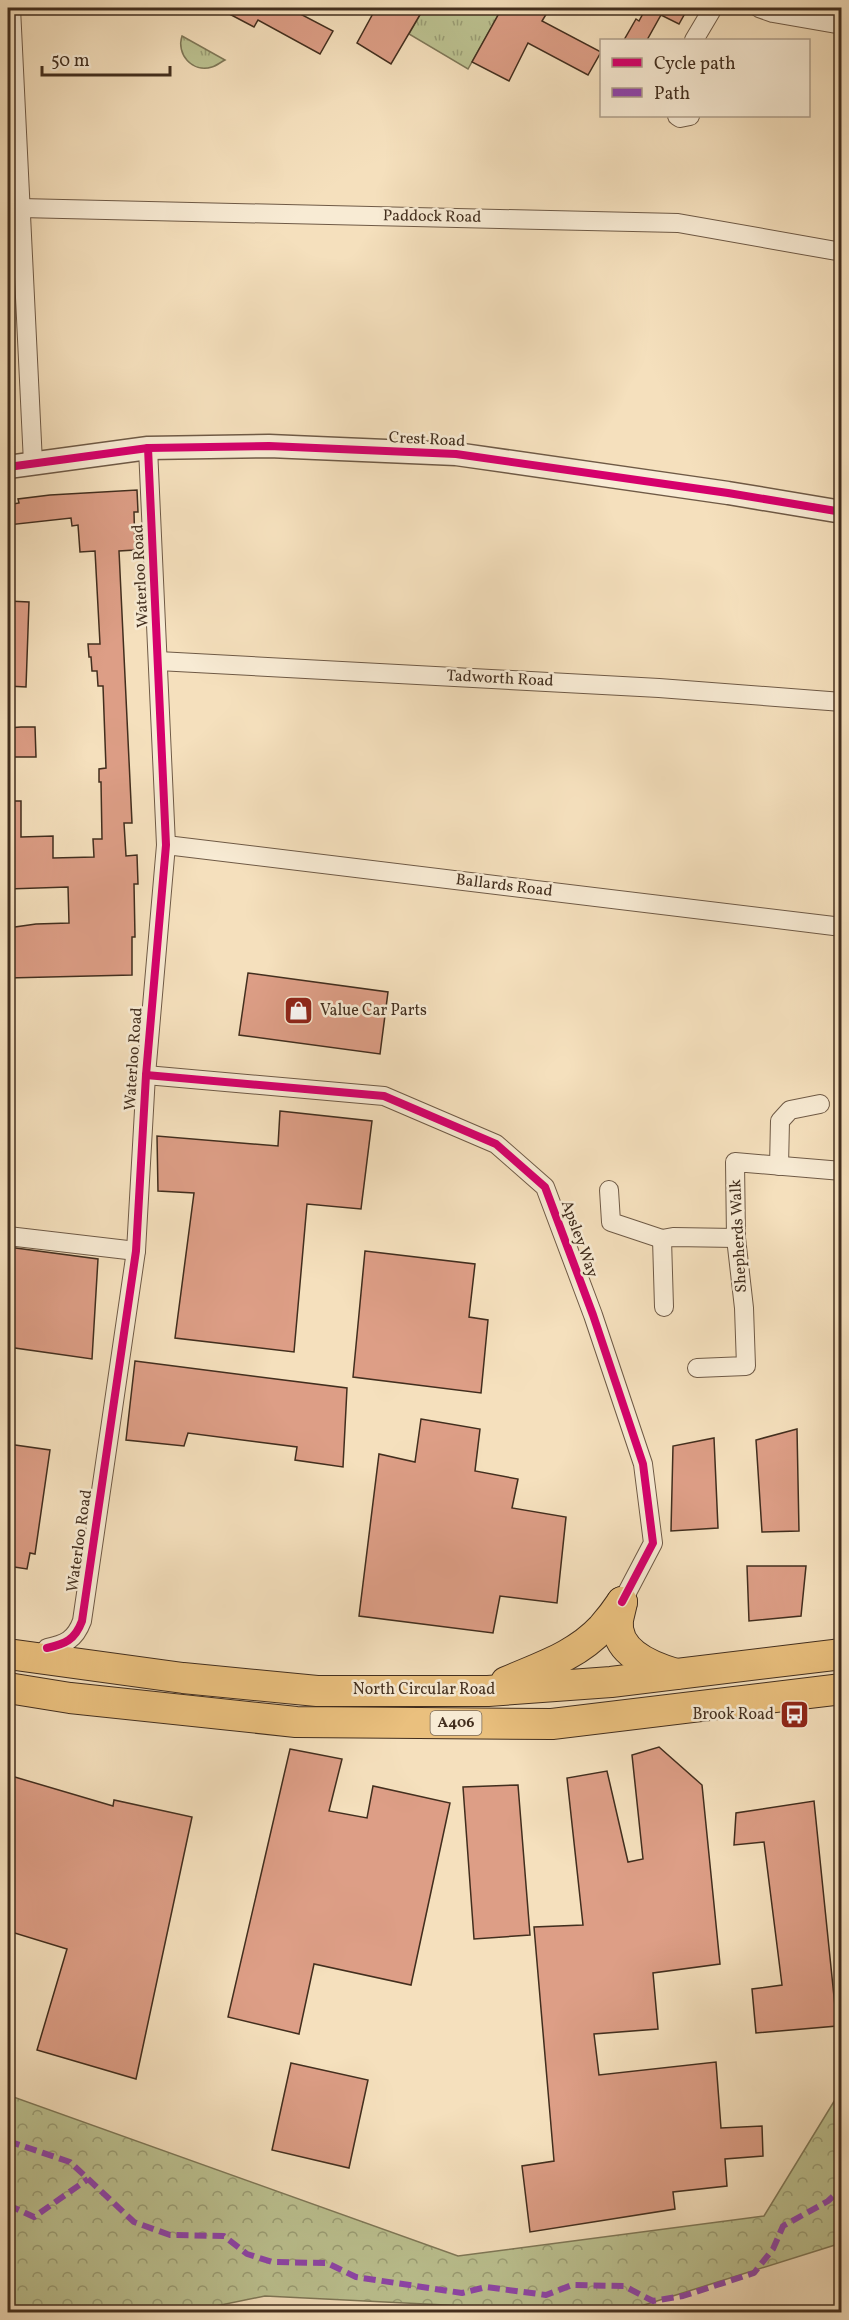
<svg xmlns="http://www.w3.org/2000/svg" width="849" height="2320" font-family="Vollkorn,serif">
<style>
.grass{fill:url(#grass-tufts);stroke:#7f7858;stroke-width:1.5}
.forest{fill:url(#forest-crowns);stroke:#7f7858;stroke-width:1.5}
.building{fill:#dd9e86;stroke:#422e1e;stroke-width:1.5}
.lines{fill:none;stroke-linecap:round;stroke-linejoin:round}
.minor-casing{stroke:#6f5a46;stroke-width:20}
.tertiary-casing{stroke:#6f5a46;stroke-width:25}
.trunk-casing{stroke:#422e1e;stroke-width:32}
.minor{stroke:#f8ebd4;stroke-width:18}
.tertiary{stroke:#f8ebd4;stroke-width:22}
.trunk{stroke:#eac07e;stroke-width:30}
.quiet{stroke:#8e44ad;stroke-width:6;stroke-dasharray:12 6;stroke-linecap:butt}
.cycleway-casing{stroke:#f8ebd4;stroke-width:11}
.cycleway{stroke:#d6006c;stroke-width:8}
.labels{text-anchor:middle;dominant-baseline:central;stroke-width:5;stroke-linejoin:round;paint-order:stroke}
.shield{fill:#f8ebd4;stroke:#796755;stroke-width:1.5}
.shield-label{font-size:15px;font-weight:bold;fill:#422e1e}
.street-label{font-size:16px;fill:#422e1e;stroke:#f8ebd4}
.poi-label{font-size:16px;fill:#422e1e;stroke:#f8ebd4;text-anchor:start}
</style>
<defs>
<pattern id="grass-tufts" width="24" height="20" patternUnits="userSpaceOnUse" patternTransform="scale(1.5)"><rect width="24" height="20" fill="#bcc291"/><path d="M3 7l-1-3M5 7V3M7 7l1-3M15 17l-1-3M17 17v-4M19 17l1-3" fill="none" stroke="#9a9e76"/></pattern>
<pattern id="forest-crowns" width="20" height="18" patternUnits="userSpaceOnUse" patternTransform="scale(1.5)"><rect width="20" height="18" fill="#bcc291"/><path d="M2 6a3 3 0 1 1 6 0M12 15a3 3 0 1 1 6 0" fill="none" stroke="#9a9e76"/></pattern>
</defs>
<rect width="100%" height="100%" fill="#f5e0bd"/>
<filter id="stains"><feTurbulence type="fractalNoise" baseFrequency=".00333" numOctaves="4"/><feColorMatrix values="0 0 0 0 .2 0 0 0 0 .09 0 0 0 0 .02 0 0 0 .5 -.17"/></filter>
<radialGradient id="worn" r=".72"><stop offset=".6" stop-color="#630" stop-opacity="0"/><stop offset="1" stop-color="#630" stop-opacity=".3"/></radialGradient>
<!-- grass -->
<g class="grass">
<path d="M424 8H502L468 69 409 34Z"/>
<path d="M182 36 225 60C221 62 216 66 212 67 192 73 176 54 182 36Z"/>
</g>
<!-- forest -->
<path class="forest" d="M841 2090V2241L835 2245 622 2312H582L265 2296 187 2312H8V2095L458 2256 764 2216Z"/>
<!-- building -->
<g class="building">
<path d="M218 8H289L333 31 320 54 258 20 254 27Z"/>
<path d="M376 8H424L391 64 357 43Z"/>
<path d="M502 8H550L542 21 601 52 588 75 528 43 509 81 472 62Z"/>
<path d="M646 8H688L679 24 661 15 647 40H624L636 19 639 21Z"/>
<path d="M137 490 138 512H134L135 550 119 551 132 823H124L126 856 137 855 138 884H134L135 937H132V975L8 978V928L36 924 69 923 68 887 8 889V801H21V837L53 836V858L94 857 93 839H102L101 782H99V769L106 768 103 686H98L97 671H92L91 657H89L88 644H100L95 551 80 552 78 525 72 526 71 518 8 525V505L19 503 18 499 50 495Z"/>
<path d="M8 601 29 602 26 687 8 686Z"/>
<path d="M21 727H35L36 757H8V728Z"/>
<path d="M248 973 388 992 380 1054 239 1035Z"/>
<path d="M280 1111 372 1121 361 1209 307 1204 294 1352 175 1338 194 1193 158 1191 157 1136 278 1146Z"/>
<path d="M8 1247 98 1259 92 1359 8 1347Z"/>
<path d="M365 1251 475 1264 469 1317 488 1320 481 1393 353 1377Z"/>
<path d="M135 1361 347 1388 343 1467 295 1460 297 1447 188 1433 184 1446 126 1440Z"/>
<path d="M421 1419 480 1429 475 1471 518 1479 512 1508 566 1517 557 1603 500 1596 493 1633 359 1616 379 1454 415 1462Z"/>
<path d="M797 1429 799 1531 762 1532 756 1440Z"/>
<path d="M714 1438 718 1528 671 1531 673 1446Z"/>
<path d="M8 1444 50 1450 35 1554 30 1553 27 1569 8 1566Z"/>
<path d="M747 1566H806L801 1616 749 1621Z"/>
<path d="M659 1747 702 1785 720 1964 653 1973 658 2029 594 2034 599 2075 716 2062 721 2128 762 2126 763 2156 725 2159 727 2186 673 2192 675 2209 530 2232 522 2166 554 2161 534 1927 583 1925 567 1778 607 1771 628 1862 643 1859 632 1755Z"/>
<path d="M290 1749 342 1759 329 1811 367 1818 373 1786 450 1803 411 1985 314 1964 299 2034 228 2017Z"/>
<path d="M8 1775 113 1806 114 1800 192 1817 136 2079 37 2050 67 1949 8 1931Z"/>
<path d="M518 1785 530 1935 474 1939 463 1787Z"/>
<path d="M814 1801 837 2026 756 2033 752 1989 782 1985 764 1842 734 1845 736 1813Z"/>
<path d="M291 2063 368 2080 349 2168 272 2150Z"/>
</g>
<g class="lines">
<defs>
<g id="minor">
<path d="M11 8 33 463"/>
<path d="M759 8 773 13 842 25"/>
<path d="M694 40 713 8"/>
<path d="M677 116 680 118 690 116"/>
<path d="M20 208 678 223 842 252"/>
<path d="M158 661 659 688 842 702"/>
<path d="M166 845 842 927"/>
<path d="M146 1075 384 1096 496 1144 545 1187 593 1315 643 1464 653 1543 622 1602"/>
<path d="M779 1166 780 1121 790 1110 820 1104"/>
<path d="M609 1190 611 1222 662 1239"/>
<path d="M8 1236 136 1251"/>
<path d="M664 1307 662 1239 673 1237 736 1238"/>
<path d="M697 1368 746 1366 744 1308 736 1238 735 1162 842 1171"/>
<path d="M47 1648C65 1644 75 1640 82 1621L136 1251 146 1075 166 845 148 448"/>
</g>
<path id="tertiary" d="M8 467 148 448 269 446 456 454 728 493 842 512"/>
<g id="trunk">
<path d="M622 1602C621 1608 619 1614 618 1620 614 1652 652 1667 676 1674"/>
<path d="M8 1654 183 1678 317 1691H488L611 1682 842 1654"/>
<path d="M506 1682C540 1667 576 1656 602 1628 609 1620 616 1611 622 1602"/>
<path d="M8 1688 70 1698 296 1722 552 1724 842 1689"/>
</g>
</defs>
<!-- minor casing -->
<use href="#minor" class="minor-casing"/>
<!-- tertiary casing -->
<use href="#tertiary" class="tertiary-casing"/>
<!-- trunk casing -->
<use href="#trunk" class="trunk-casing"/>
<!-- minor -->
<use href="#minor" class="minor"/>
<!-- tertiary -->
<use href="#tertiary" class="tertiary"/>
<!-- trunk -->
<use href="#trunk" class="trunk"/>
<!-- quiet -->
<g class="quiet">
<path d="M8 2141 70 2162 134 2222 170 2235 224 2236 247 2254 272 2262 327 2263 356 2277 462 2293 486 2287 546 2295 572 2285 624 2286 653 2301 683 2296 754 2273 773 2249 783 2226 828 2201 842 2188"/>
<path d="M8 2205 34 2217 88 2179"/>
</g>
<defs>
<g id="cycleway">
<path d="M8 467 148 448 269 446 456 454 728 493 842 512"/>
<path d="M146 1075 384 1096 496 1144 545 1187 593 1315 643 1464 653 1543 622 1602"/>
<path d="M47 1648C65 1644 75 1640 82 1621L136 1251 146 1075 166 845 148 448"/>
</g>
</defs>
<!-- cycleway casing -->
<use href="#cycleway" class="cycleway-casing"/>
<!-- cycleway -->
<use href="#cycleway" class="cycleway"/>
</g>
<!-- icons -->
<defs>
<symbol id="shop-square" viewBox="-11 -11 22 22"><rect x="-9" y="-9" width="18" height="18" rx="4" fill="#8f2418" stroke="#f8ebd4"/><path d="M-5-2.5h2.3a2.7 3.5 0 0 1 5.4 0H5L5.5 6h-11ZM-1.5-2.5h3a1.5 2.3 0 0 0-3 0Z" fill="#fff"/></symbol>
<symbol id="bus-square" viewBox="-11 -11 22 22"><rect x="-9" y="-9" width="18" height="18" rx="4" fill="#8f2418" stroke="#f8ebd4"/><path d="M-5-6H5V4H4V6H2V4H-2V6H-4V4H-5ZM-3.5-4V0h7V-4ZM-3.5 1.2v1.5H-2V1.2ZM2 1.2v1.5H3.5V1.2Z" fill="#fff"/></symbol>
</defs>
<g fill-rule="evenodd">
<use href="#shop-square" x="282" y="994" width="33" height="33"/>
<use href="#bus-square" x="778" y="1698" width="33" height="33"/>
</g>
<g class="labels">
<!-- shield labels -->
<rect class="shield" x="430.5" y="1711" width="51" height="24" rx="4.5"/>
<g class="shield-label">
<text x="456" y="1723">A406</text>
</g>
<!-- street labels -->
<g class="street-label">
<text transform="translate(432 217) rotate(1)">Paddock Road</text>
<text transform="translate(427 440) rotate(3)">Crest Road</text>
<text transform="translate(141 576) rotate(-93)">Waterloo Road</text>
<text transform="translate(500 679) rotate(3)">Tadworth Road</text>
<text transform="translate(504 886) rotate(7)">Ballards Road</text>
<text transform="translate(134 1059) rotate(-86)">Waterloo Road</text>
<text transform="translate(739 1236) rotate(-93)">Shepherds Walk</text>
<text transform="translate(579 1239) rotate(70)">Apsley Way</text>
<text transform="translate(80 1541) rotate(-82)">Waterloo Road</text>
<text x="424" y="1690">North Circular Road</text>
</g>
<!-- poi labels -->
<g class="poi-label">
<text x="320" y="1011">Value Car Parts</text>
<text x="774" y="1715" text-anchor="end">Brook Road</text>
</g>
</g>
<!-- margin -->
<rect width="849" height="2320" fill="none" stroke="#f5e0bd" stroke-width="30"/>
<rect x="9" y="9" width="831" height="2302" fill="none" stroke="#422e1e" stroke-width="3"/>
<rect x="15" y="15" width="819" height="2290" fill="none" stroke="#422e1e" stroke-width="1.5"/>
<!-- legend -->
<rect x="600" y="39" width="210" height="78" fill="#f8ebd4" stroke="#af9f8b" stroke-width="1.5"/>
<rect x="612" y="58" width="30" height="9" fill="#d6006c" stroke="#af9f8b" stroke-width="1.5"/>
<text x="654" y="69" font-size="18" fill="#422e1e">Cycle path</text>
<rect x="612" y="88" width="30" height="9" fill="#8e44ad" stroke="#af9f8b" stroke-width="1.5"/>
<text x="654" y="99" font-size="18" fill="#422e1e">Path</text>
<!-- scale -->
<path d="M42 66v9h128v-9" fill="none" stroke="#422e1e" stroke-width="3"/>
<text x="51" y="66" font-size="18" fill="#422e1e" stroke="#f8ebd4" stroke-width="4.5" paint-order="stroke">50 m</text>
<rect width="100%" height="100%" filter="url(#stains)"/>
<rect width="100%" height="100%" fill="url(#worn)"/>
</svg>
